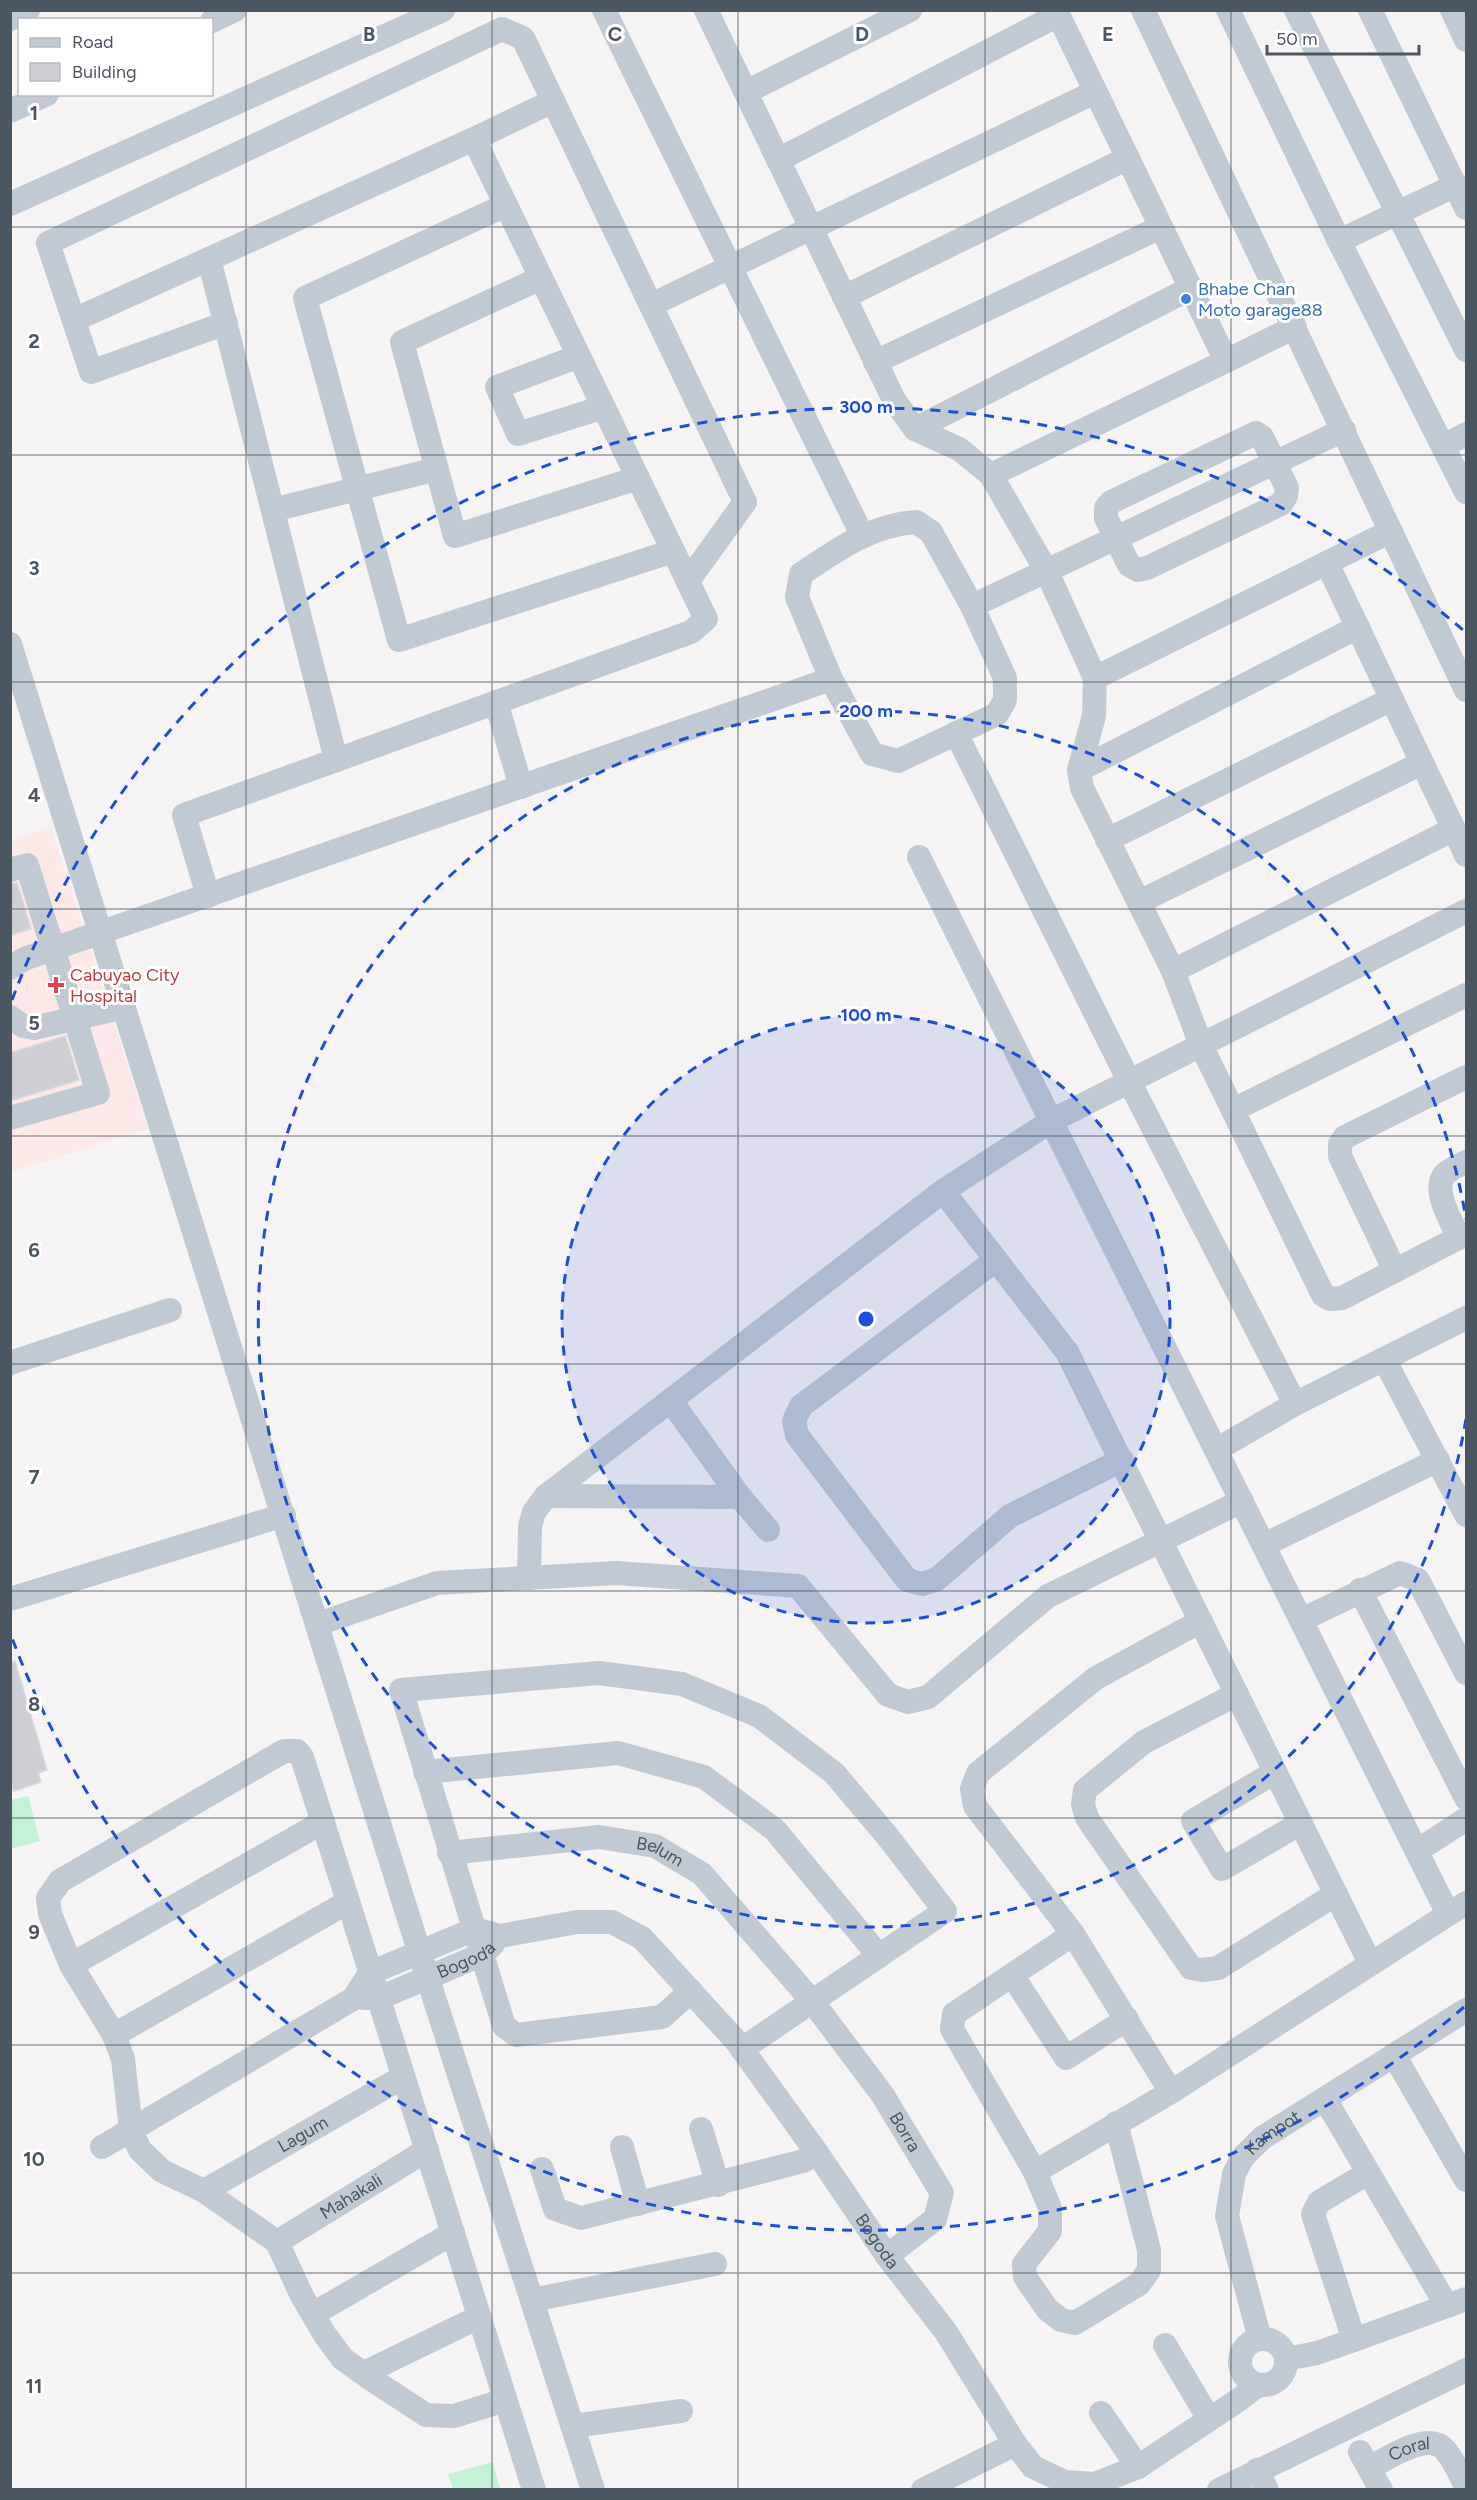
<svg xmlns="http://www.w3.org/2000/svg" width="1477" height="2500" font-family="Figtree,sans-serif">
<style>
.medical{fill:#fce8e6}
.pitch{fill:#c3f1d5}
.building{fill:#cdcfd5;stroke:#d7d9de;stroke-width:1.5}
.lines{fill:none;stroke-linecap:round;stroke-linejoin:round}
.minor{stroke:#c1cad2;stroke-width:24}
.grid{fill:none;stroke:#4a5661;stroke-width:1.5;stroke-opacity:0.55}
.ring{fill:none;stroke:#1d4ed8;stroke-width:3;stroke-dasharray:10 8}
.shop-dot{fill:#3f7fe0;stroke:#fff;stroke-width:2}
.health-dot{fill:#e0444e;stroke:#fff;stroke-width:2}
.labels{text-anchor:middle;dominant-baseline:central;stroke-width:6;stroke-linejoin:round;paint-order:stroke}
.shop-label{font-size:18px;fill:#366cbe;stroke:#fff;text-anchor:start}
.health-label{font-size:18px;fill:#be3a42;stroke:#fff;text-anchor:start}
.street-label{font-size:18px;fill:#4a5661;stroke:#fff}
.grid-label{font-size:20px;text-anchor:middle;font-weight:bold;fill:#4a5661;stroke:#fff;stroke-width:6;stroke-linejoin:round;paint-order:stroke}
.centre{fill:#1d4ed8;stroke:#fff;stroke-width:3}
.ring-label{font-size:18px;text-anchor:middle;font-weight:bold;fill:#1d4ed8;stroke:#fff;stroke-width:6;stroke-linejoin:round;paint-order:stroke}
</style>
<rect width="100%" height="100%" fill="#f5f3f3"/>
<!-- medical -->
<path class="medical" d="M50 826 148 1129 11 1172V841Z"/>
<!-- pitch -->
<g class="pitch">
<path d="M28 1796 40 1841 11 1849V1800Z"/>
<path d="M493 2462 500 2489H453L448 2474Z"/>
</g>
<!-- building -->
<g class="building">
<path d="M17 883 31 929 10 935V884Z"/>
<path d="M65 1036 79 1080 10 1101V1053Z"/>
<path d="M15 1661 47 1770 38 1773 41 1782 14 1791 10 1779V1662Z"/>
</g>
<g class="lines">
<!-- minor -->
<g class="minor">
<path d="M604 10 862 535"/>
<path d="M706 10 894 400 915 429 959 449 991 475 1047 572 1095 678 1094 716 1079 770 1082 788 1173 971 1201 1045 1323 1295 1330 1299 1342 1298 1466 1234"/>
<path d="M1143 10 1466 690"/>
<path d="M1228 10 1339 241 1466 492"/>
<path d="M1296 10 1466 350"/>
<path d="M1370 10 1466 208"/>
<path d="M1452 10 1466 40"/>
<path d="M10 19 28 10"/>
<path d="M212 21 235 10"/>
<path d="M746 92 910 10"/>
<path d="M10 111 47 94"/>
<path d="M778 160 1058 15"/>
<path d="M10 204 443 10"/>
<path d="M506 205 305 298 399 640 673 551"/>
<path d="M1339 241 1456 185"/>
<path d="M209 259 336 760"/>
<path d="M541 278 402 342 455 536 638 478"/>
<path d="M844 297 1128 158"/>
<path d="M651 305 1095 92"/>
<path d="M74 320 474 139 553 101"/>
<path d="M226 323 91 372 48 243 502 29 523 38 745 502 688 581"/>
<path d="M579 356 497 387 518 434 604 407"/>
<path d="M1226 361 1295 327"/>
<path d="M875 362 1161 227"/>
<path d="M915 429 1191 288"/>
<path d="M1256 433 1262 437 1287 488 1286 496 1281 504 1147 568 1138 570 1129 565 1106 518V508L1111 502Z"/>
<path d="M1444 446 1466 434"/>
<path d="M991 475 1226 361 1056 10"/>
<path d="M273 510 437 469"/>
<path d="M916 522 931 532 972 606 1005 678V700L997 714 898 761 872 754 831 679 797 597 801 574C837 550 871 525 916 522Z"/>
<path d="M1327 563 1466 855"/>
<path d="M972 606 1344 430"/>
<path d="M10 644 419 1951 593 2490"/>
<path d="M1095 678 1391 531"/>
<path d="M496 702 521 787"/>
<path d="M956 733 1129 1081 1295 1404"/>
<path d="M1079 770 1358 627"/>
<path d="M1107 840 1392 699"/>
<path d="M919 857 1448 1914"/>
<path d="M10 870 27 865 98 1093 10 1118"/>
<path d="M208 896 184 815 691 632 706 619 474 139"/>
<path d="M1139 902 1422 763"/>
<path d="M10 968 24 959 831 679"/>
<path d="M1173 971 1454 829"/>
<path d="M10 1017 23 1026 34 1028 124 1007"/>
<path d="M1233 1110 1466 995"/>
<path d="M943 1191 1067 1352 1370 1963"/>
<path d="M1459 1238C1452 1222 1431 1190 1445 1174 1450 1169 1460 1165 1466 1162"/>
<path d="M996 1260 801 1406 794 1421 797 1435 907 1580 922 1584 937 1579 1010 1516 1122 1460"/>
<path d="M1395 1271 1340 1156V1144L1345 1137 1466 1077"/>
<path d="M1384 1359 1466 1318"/>
<path d="M10 1363 170 1310"/>
<path d="M671 1401 740 1497 768 1530"/>
<path d="M1216 1450 1295 1404 1384 1359 1466 1515"/>
<path d="M546 1496 740 1497"/>
<path d="M1264 1545 1438 1460"/>
<path d="M529 1578 530 1526 534 1512 546 1496 943 1191 1053 1120 1466 911"/>
<path d="M1360 1590 1466 1798"/>
<path d="M10 1599 284 1515"/>
<path d="M1301 1620 1400 1573 1418 1580 1466 1673"/>
<path d="M318 1624 437 1583 616 1573 798 1586 888 1695 908 1702 928 1697 1048 1596 1242 1501"/>
<path d="M1237 1694 1144 1742 1085 1790 1083 1804 1087 1818 1191 1968 1202 1970 1218 1968 1336 1894"/>
<path d="M425 1772 618 1753 704 1777 775 1830 879 1956"/>
<path d="M1275 1772 1193 1821 1222 1869 1301 1823"/>
<path d="M1417 1851 1466 1819"/>
<path id="s1" d="M449 1853 599 1837 655 1846 702 1874 812 2001 882 2094 942 2193 935 2219 887 2256"/>
<path d="M1073 1934 954 2014 952 2029 1035 2172 1050 2208V2231L1024 2264 1025 2277 1047 2309 1061 2320 1075 2323 1139 2284 1149 2270V2250L1116 2123"/>
<path d="M71 1965 323 1822"/>
<path d="M1012 1975 1066 2058 1127 2019"/>
<path d="M691 1991 662 2017 516 2035 504 2026 401 1690 599 1673 682 1684 759 1716 834 1773 888 1837 945 1911 742 2049"/>
<path id="s2" d="M364 1998H379L427 1978 483 1954 493 1944"/>
<path d="M114 2035 348 1902"/>
<path d="M1394 2055 1466 2180"/>
<path d="M1171 2092 1073 1934 975 1806 972 1789 978 1773 1096 1678 1201 1621"/>
<path d="M1325 2099 1447 2306"/>
<path d="M701 2129 718 2185"/>
<path id="s3" d="M102 2147 353 1999 370 1973 475 1929 500 1936 577 1922H612L642 1938 737 2042 817 2153 887 2256 946 2332 1015 2444 1033 2467 1065 2482 1095 2484 1138 2467 1240 2399 1258 2385"/>
<path d="M622 2147 638 2204"/>
<path d="M542 2169 555 2209 581 2218 803 2161 817 2153"/>
<path d="M1035 2172 1171 2092 1466 1903"/>
<path id="s4" d="M204 2191 403 2077"/>
<path id="s5" d="M277 2242 427 2150"/>
<path d="M532 2300 715 2264"/>
<path d="M313 2314 453 2233"/>
<path id="s6" d="M1260 2339 1227 2216 1234 2174 1243 2157 1262 2138 1466 2010"/>
<circle cx="1263" cy="2362" r="23"/>
<path d="M1354 2340 1466 2299"/>
<path d="M1165 2345 1209 2419"/>
<path d="M1286 2359 1317 2353 1354 2340 1313 2214 1319 2202 1368 2173"/>
<path d="M364 2373 479 2317"/>
<path d="M505 2400 454 2416 426 2415 371 2379 343 2359 325 2335 302 2296 277 2242 204 2191 162 2171 140 2150 131 2130 123 2059 114 2035 71 1965 50 1914 48 1898 60 1881 284 1751H297L302 1757C380 2001 457 2245 534 2490"/>
<path d="M1101 2413 1138 2467"/>
<path d="M573 2426 681 2411"/>
<path d="M1360 2452 1381 2490"/>
<path id="s7" d="M1369 2468C1387 2459 1428 2430 1445 2450 1454 2460 1460 2475 1466 2486"/>
<path d="M1257 2470 1267 2490"/>
<path d="M923 2490 1015 2444"/>
<path d="M1219 2490 1466 2370"/>
</g>
</g>
<!-- grid -->
<path class="grid" d="M246 10V2490M492 10V2490M738 10V2490M985 10V2490M1231 10V2490M10 227H1466M10 455H1466M10 682H1466M10 909H1466M10 1136H1466M10 1364H1466M10 1591H1466M10 1818H1466M10 2045H1466M10 2273H1466"/>
<!-- distance rings -->
<circle cx="866" cy="1319" r="304" fill="#1d4ed8" fill-opacity=".12"/>
<g class="ring">
<circle cx="866" cy="1319" r="304"/>
<path d="M1466 1419A608 608 0 1 1 1466 1219"/>
<path d="M1464 2007A912 912 0 0 1 12 1638M12 1000A912 912 0 0 1 1464 631"/>
</g>
<!-- markers -->
<circle class="shop-dot" cx="1186" cy="299" r="6"/>
<path class="health-dot" d="M53 976h6v6h6v6h-6v6h-6v-6h-6v-6h6z"/>
<g class="labels">
<!-- shop labels -->
<g class="shop-label">
<text x="1198" y="289">Bhabe Chan<tspan x="1198" dy="21">Moto garage88</tspan></text>
</g>
<!-- health labels -->
<g class="health-label">
<text x="70" y="975">Cabuyao City<tspan x="70" dy="21">Hospital</tspan></text>
</g>
<!-- street labels -->
<g class="street-label">
<text stroke="none"><textPath href="#s1" startOffset="214">Belum</textPath></text>
<text stroke="none"><textPath href="#s2" startOffset="110">Bogoda</textPath></text>
<text stroke="none"><textPath href="#s1" startOffset="591">Borra</textPath></text>
<text stroke="none"><textPath href="#s4" startOffset="114">Lagum</textPath></text>
<text stroke="none"><textPath href="#s6" startOffset="228">Kampot</textPath></text>
<text stroke="none"><textPath href="#s5" startOffset="87">Mahakali</textPath></text>
<text stroke="none"><textPath href="#s3" startOffset="994">Bogoda</textPath></text>
<text stroke="none"><textPath href="#s7" startOffset="45">Coral</textPath></text>
</g>
</g>
<g class="grid-label">
<text x="369" y="41">B</text>
<text x="615" y="41">C</text>
<text x="862" y="41">D</text>
<text x="1108" y="41">E</text>
<text x="34" y="120">1</text>
<text x="34" y="348">2</text>
<text x="34" y="575">3</text>
<text x="34" y="802">4</text>
<text x="34" y="1030">5</text>
<text x="34" y="1257">6</text>
<text x="34" y="1484">7</text>
<text x="34" y="1711">8</text>
<text x="34" y="1939">9</text>
<text x="34" y="2166">10</text>
<text x="34" y="2393">11</text>
</g>
<circle cx="866" cy="1319" r="9" class="centre"/>
<g class="ring-label">
<text x="866" y="413">300 m</text>
<text x="866" y="717">200 m</text>
<text x="866" y="1021">100 m</text>
</g>
<!-- border -->
<rect width="1477" height="2500" fill="none" stroke="#4a5661" stroke-width="24"/>
<!-- legend -->
<rect x="18" y="18" width="195" height="78" fill="#ffffff" stroke="#b7bbc0" stroke-width="1.5"/>
<rect x="30" y="38" width="30" height="9" fill="#c1cad2" stroke="#b7bbc0" stroke-width="1.5"/>
<text x="72" y="48" font-size="18" fill="#4a5661">Road</text>
<rect x="30" y="63" width="30" height="18" fill="#cdcfd5" stroke="#b7bbc0" stroke-width="1.5"/>
<text x="72" y="78" font-size="18" fill="#4a5661">Building</text>
<!-- scale -->
<path d="M1267 45v9h152v-9" fill="none" stroke="#4a5661" stroke-width="3"/>
<text x="1276" y="45" font-size="18" fill="#4a5661" stroke="#ffffff" stroke-width="4.5" paint-order="stroke">50 m</text>
</svg>
